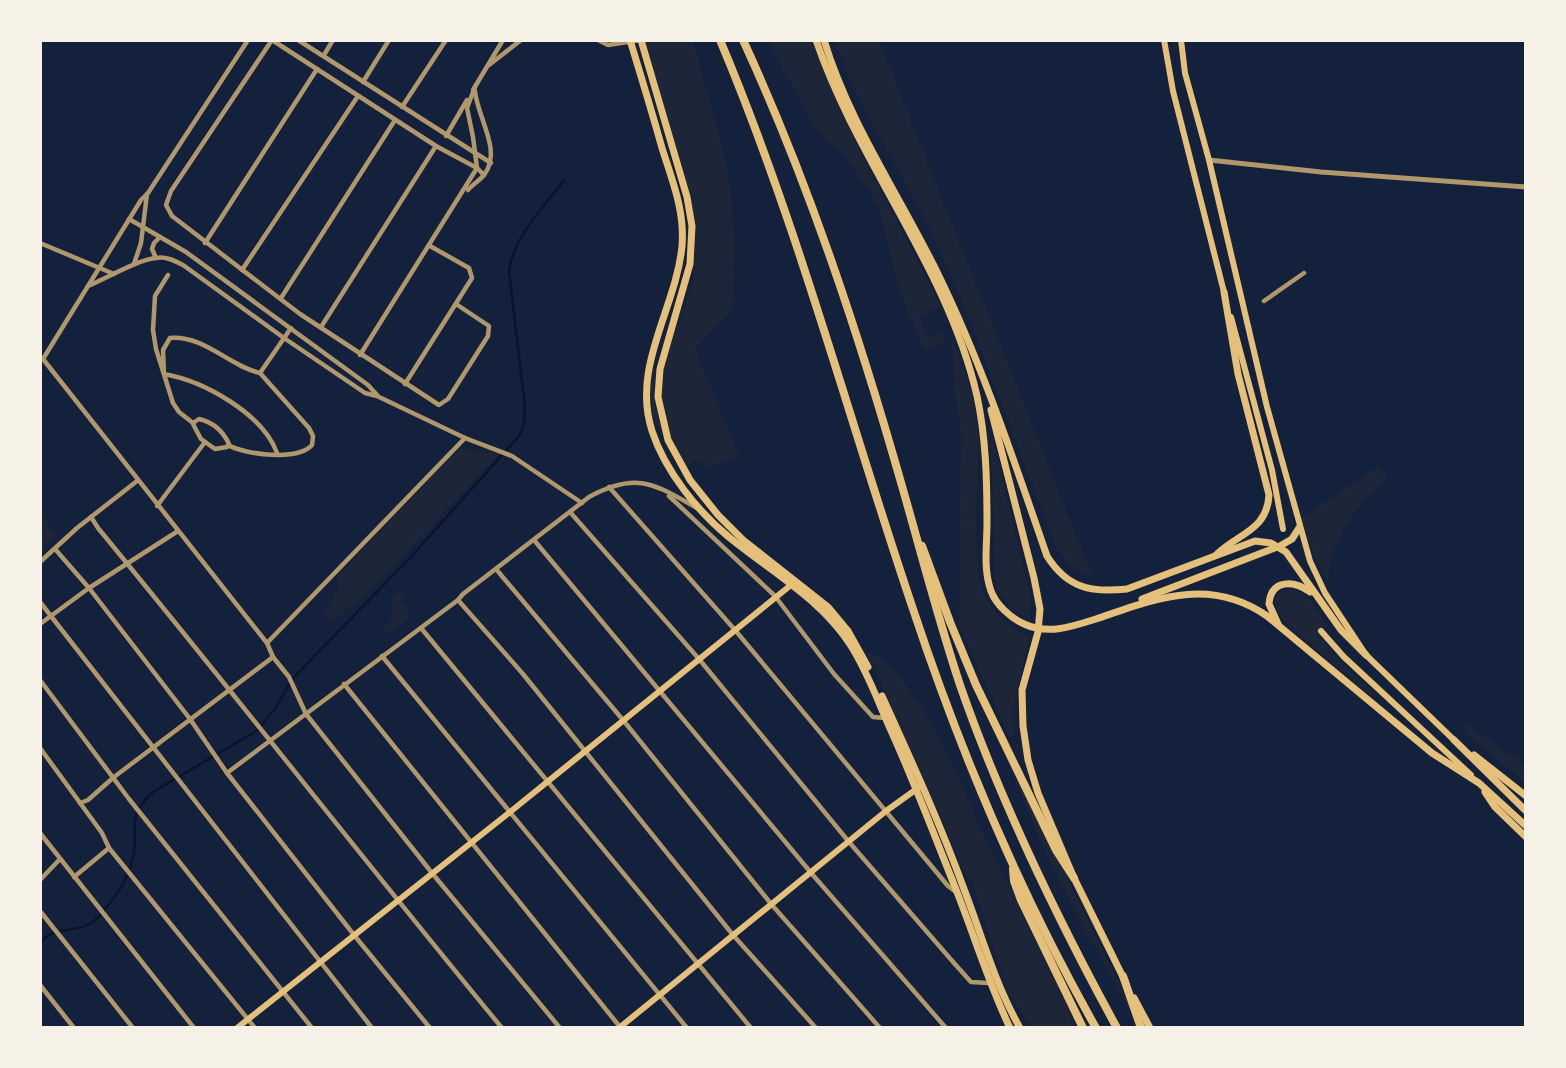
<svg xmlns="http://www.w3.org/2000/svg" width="1566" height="1068" font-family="Cabin,sans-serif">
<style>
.green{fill:#1d2539}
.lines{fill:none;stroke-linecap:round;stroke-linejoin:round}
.stream{stroke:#0b132b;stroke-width:2.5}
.minor{stroke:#b1986c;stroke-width:4.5}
.tertiary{stroke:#b1986c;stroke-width:5}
.secondary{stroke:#e5c07b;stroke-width:6}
.primary{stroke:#e5c07b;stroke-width:7}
.motorway{stroke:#e5c07b;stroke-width:8}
</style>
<rect width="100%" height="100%" fill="#14213d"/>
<!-- green -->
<g class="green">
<path d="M641 40H693L728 170 735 248 733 309 695 349 739 455 710 467 695 459 683 471 652 417 650 387 678 325 694 278 696 235Z"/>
<path d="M767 40H813C845 134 898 218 941 307L919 317 927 337 945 331 944 343 924 351 897 284 879 207 846 158 817 131Z"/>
<path d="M835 40H879L1093 577 1073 568 1056 548 970 320 929 227 854 90Z"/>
<path d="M951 340H953C964 369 977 401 978 433 979 472 969 567 986 599 996 616 1013 627 1029 638L1015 699V734L1010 738 959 625 961 432 953 382 955 381Z"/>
<path d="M991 443 994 444 1031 600 1030 619 1011 609 995 586Z"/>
<path d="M459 448 498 454 374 587 331 623 323 616 340 585 337 577Z"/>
<path d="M1379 466 1388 478C1369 495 1346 519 1337 543 1332 555 1330 569 1327 581L1314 555 1301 518Z"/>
<path d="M40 514 57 536 40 549Z"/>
<path d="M1291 589C1309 592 1318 612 1327 625L1318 634 1342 664 1375 693 1372 697 1284 621C1278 611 1270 601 1280 592Z"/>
<path d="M401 590 406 597 400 601 409 614V619L392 632 387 633 382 628 391 621 393 596Z"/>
<path d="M867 652C917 668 966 798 988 844 1017 906 1049 965 1076 1028H1032L1008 992 971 878H968Z"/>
<path d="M990 718 1140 1028 1085 930 1042 845Z"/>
<path d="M1464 723 1526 765V783L1468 735Z"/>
</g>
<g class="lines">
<!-- stream -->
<path class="stream" d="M40 945C47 927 73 932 87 925 96 921 102 914 107 907 116 896 127 879 131 865 142 833 122 819 153 792L258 730 276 707 294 677 409 559 519 436 524 425 525 407 509 271C514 236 544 207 564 180"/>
<!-- minor -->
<g class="minor">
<path d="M248 40 148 193 141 200 43 359 267 643 273 657 289 677 306 714 432 873 560 1028"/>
<path d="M272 40 171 191 166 205 172 216 300 314 439 405 448 399 488 336 489 326 456 304"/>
<path d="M272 40 436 146 477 168 484 175"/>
<path d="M298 40 491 163"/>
<path d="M598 40 608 45 641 40"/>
<path d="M324 55 333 40"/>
<path d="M489 65 521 40"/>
<path d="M363 82 389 40"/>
<path d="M473 90 503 40"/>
<path d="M402 107 446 40"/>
<path d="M446 136 467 100"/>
<path d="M468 190C472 185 479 181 484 175 503 151 477 117 475 91"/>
<path d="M129 219 186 252 368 385 377 395"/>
<path d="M40 243 114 274"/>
<path d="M205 243 317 69"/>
<path d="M156 258 152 249 154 243 160 237"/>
<path d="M134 264 141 243 147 194"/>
<path d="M242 270 358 96"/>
<path d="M168 275 155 296 153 330 156 349 173 403 179 412 193 423"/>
<path d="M88 286C107 278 137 260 156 258 166 256 175 261 183 265L284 338 365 393 377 396 465 438 512 456 582 503"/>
<path d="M281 298 395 120"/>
<path d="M1264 301 1304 273"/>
<path d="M321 327 436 146"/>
<path d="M360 355 477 168 473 137 467 108 475 87"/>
<path d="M405 384 472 278 469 268 430 246"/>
<path d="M199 419C212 422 223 431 229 444L227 447 215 449 201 439 194 426 193 423Z"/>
<path d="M228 445C246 455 298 461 312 445L313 436 309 428 260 373"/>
<path d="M277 453C263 414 204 381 164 374L163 350 170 338C204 335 229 366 260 373L291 328"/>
<path d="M609 487 735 630 948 886 956 892"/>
<path d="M669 496 775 596 834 674 873 717 885 718"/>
<path d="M157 506 205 442"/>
<path d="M570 512 699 659 849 842 954 963 971 982 989 983"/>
<path d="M91 517 98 528C234 693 365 862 502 1028"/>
<path d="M534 540 812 874 946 1028"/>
<path d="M55 549 89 588 190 719 227 773 354 935 430 1028"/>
<path d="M40 562 77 528 137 481"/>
<path d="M496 569 623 720 772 905 880 1028"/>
<path d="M458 600 523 674 733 935 816 1028"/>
<path d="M40 602 372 1028"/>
<path d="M40 624 89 588 178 531"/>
<path d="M421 628 751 1028"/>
<path d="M267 643 465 438"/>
<path d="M382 656 687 1028"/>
<path d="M40 680 129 799 312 1028"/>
<path d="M344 684 620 1027"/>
<path d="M40 748 102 833 109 848 255 1028"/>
<path d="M227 773 458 600 463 594 589 497C637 471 654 484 697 508"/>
<path d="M80 803 88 800 114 777 273 657"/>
<path d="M40 833 194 1028"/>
<path d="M74 877 109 848"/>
<path d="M40 880 60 859"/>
<path d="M40 911 133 1028"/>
<path d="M40 985 74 1028"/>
</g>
<!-- tertiary -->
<path class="tertiary" d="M1209 160 1321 172 1526 187"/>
<!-- secondary -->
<g class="secondary">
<path d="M1164 40 1173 91 1225 296"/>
<path d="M1181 40 1185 73 1209 160 1267 407 1310 561 1325 593 1366 655 1454 740"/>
<path d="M1231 317 1272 470 1283 529"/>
<path d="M1321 631 1344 657 1471 775"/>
<path d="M237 1028 510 812 791 585"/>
<path d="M619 1028 886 811 918 788"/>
</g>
<!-- primary -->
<g class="primary">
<path d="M630 40C641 76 652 112 662 148 672 180 685 211 682 246 676 309 631 366 652 431 665 471 698 512 730 538 772 572 822 600 851 646 867 671 877 699 889 726 914 781 935 837 957 892 975 938 989 984 1010 1028"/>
<path d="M641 40 687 197 692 226 690 264 660 369 658 397 668 440 690 480 718 515 743 540 828 607 848 631 868 667"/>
<path d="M816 40C858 164 948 268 977 396 986 438 987 480 987 523 987 545 983 569 991 591 996 605 1011 618 1024 624 1048 635 1071 627 1096 619 1155 599 1209 576 1267 616L1432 753 1479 783 1526 826"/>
<path d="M824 40C849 123 900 196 938 274 982 364 1014 461 1047 556 1067 588 1091 593 1127 589L1255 541 1271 543 1286 552 1341 630 1366 655"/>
<path d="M991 410 1034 578 1040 609 1038 632 1022 690 1023 726 1028 760 1038 793 1074 878 1125 981"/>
<path d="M1216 555C1238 533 1267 531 1269 495L1238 374 1224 292"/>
<path d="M1142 599 1280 546 1292 539 1299 528"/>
<path d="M1278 624 1269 604C1271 579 1294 580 1310 592"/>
<path d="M882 696C911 760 940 823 964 889 982 936 995 984 1020 1028"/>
<path d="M1454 740 1526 811"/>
<path d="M1474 755 1526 796"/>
<path d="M1485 792 1495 807 1526 837"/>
<path d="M1134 998 1150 1028"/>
</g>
<!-- motorway -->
<g class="motorway">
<path d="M720 40C798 225 849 420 913 609 961 754 1021 895 1096 1028"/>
<path d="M743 40C809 183 859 335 902 486 921 552 938 619 960 685 1001 803 1057 918 1117 1028"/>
<path d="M922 546 950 622 976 685 1056 850 1074 878"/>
<path d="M1013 869 1014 881 1021 900 1083 1028"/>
<path d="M1123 976 1141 1028"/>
</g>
</g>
<!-- border -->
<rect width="1566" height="1068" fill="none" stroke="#f6f1e7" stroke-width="84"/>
</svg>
